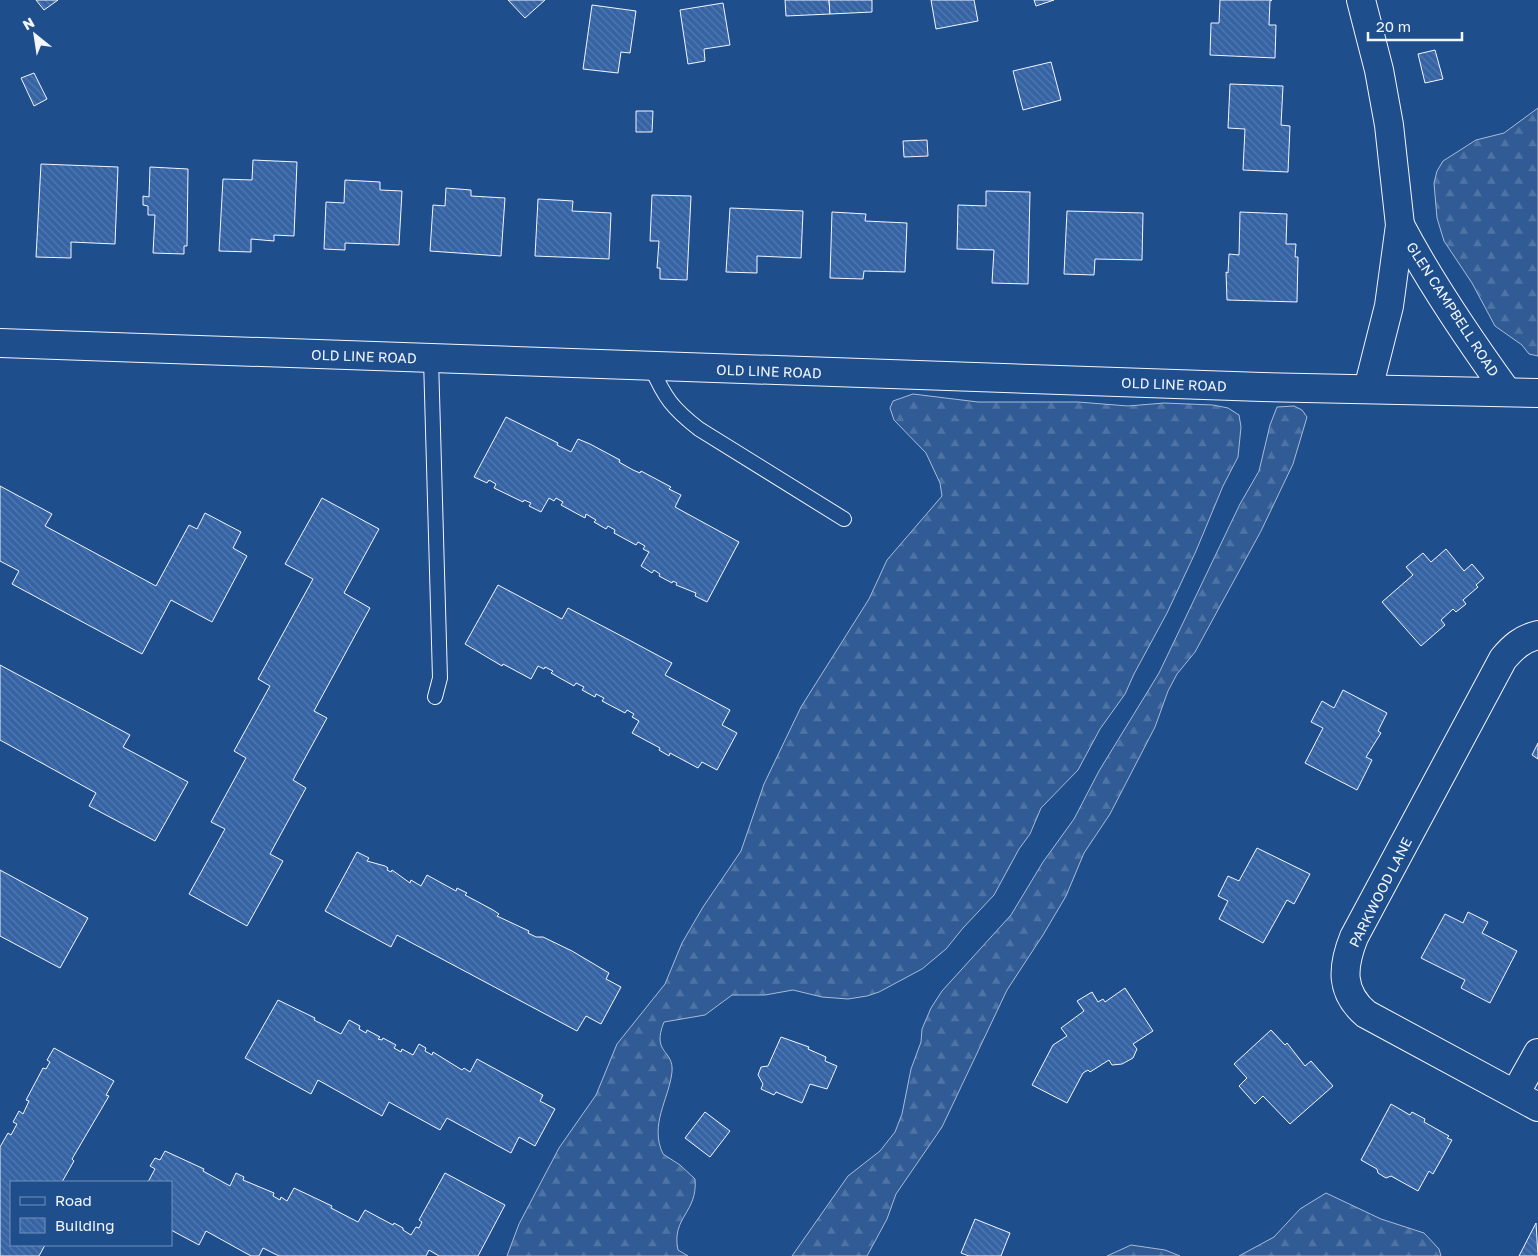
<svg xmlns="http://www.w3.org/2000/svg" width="1538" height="1256" font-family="'Golos Text',sans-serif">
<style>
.forest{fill:url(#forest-firs);stroke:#a8bbd7}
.building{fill:url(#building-back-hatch);stroke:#f2f6ff}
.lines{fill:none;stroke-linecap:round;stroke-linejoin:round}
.service-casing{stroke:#f2f6ff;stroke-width:16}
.minor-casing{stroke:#f2f6ff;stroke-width:30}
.service{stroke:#1f4e8c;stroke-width:14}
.minor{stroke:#1f4e8c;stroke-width:28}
.labels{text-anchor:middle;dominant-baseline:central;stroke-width:4;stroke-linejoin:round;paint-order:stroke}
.street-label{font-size:14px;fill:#f2f6ff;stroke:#1f4e8c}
</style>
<defs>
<pattern id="forest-firs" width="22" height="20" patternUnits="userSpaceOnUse" patternTransform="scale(1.25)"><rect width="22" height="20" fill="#305b95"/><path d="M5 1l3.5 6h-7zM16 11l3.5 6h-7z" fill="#4e73a5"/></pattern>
<pattern id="building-back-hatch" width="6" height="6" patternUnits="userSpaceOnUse" patternTransform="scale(1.25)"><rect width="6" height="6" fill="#3563a3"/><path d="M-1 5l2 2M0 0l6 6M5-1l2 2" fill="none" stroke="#537ab1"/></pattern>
</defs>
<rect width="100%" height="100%" fill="#1f4e8c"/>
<!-- forest -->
<g class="forest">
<path d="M1538 108V356L1529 354 1522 345 1495 326 1472 283 1444 241 1437 218 1434 183 1437 171 1443 161 1476 140 1504 133Z"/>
<path d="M913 394 978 402H1078L1128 406 1164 403 1213 405 1228 408 1239 415 1241 427 1238 457 1223 486 1196 551 1167 613 1134 674 1125 694 1100 729 1078 770 1041 808 1030 834 1019 849 994 895 963 928 946 949 922 969 879 992 867 996 848 999 822 997 793 990 765 995H732L705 1015 664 1022C651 1054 674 1049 672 1072 669 1099 649 1125 663 1154L680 1165 695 1179C698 1213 671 1217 678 1250L688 1256H507L519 1224 559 1148 596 1095 617 1044 665 984 682 943 703 907 741 851 764 784 801 707 869 599 887 560 942 496 940 483 926 453 894 420 890 408 893 401Z"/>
<path d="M1294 406 1302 410 1307 417 1293 464 1261 531 1195 652 1177 674 1168 691 1155 727 1110 814 1084 853 1066 896 1043 935 1007 990 942 1127 896 1194 887 1219 867 1256H792L848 1176 880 1151 895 1132 902 1114 911 1069 921 1042 922 1029 931 1008 942 991 1011 915 1043 862 1074 819 1099 771 1159 673 1240 504 1259 471 1270 425 1277 407Z"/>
<path d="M1326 1193 1381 1219 1424 1233 1439 1249 1441 1256H1239L1274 1237 1300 1209Z"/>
<path d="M1131 1245 1165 1250 1180 1256H1107Z"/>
</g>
<!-- building -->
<g class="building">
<path d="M36 0H58L44 10Z"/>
<path d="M508 0H545L525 18Z"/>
<path d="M785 0H829L830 14 786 16Z"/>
<path d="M829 0H872V12L830 14Z"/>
<path d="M931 0H974L978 21 936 29Z"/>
<path d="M1034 0H1054L1036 6Z"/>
<path d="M1220 0H1272L1270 1 1269 25H1276L1275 58 1210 55 1211 23H1219Z"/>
<path d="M723 3 730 45 704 49 705 61 688 64 680 10Z"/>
<path d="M592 5 636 11 630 53 621 52 618 73 583 69Z"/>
<path d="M1435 50 1443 79 1425 83 1418 54Z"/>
<path d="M1051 62 1061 100 1023 110 1013 71Z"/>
<path d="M34 73 47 99 34 106 21 78Z"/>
<path d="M1230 84 1283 86 1281 125 1290 126 1288 172 1243 170 1245 129 1228 128Z"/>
<path d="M636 111H653L652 132H636Z"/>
<path d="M927 140 928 156 904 157 903 141Z"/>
<path d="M253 160 297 162 294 236 274 235V241L251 239V252L219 251 223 179 252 180Z"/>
<path d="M41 164 118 167 115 244 71 242V258L36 257Z"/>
<path d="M150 167 188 169 187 246H184V254L153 253 155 215H148V206L143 205V196L149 197Z"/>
<path d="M345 180 380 182V190L402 191 399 245 345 243V250L324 249 326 202 344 203Z"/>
<path d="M446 188 471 190V196L505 198 501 256 430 251 433 205 445 206Z"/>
<path d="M986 191 1030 192 1028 284 992 283 994 250 957 249 958 205 986 206Z"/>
<path d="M652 195 691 196 687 280 660 279V268H657L659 241H650Z"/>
<path d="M538 199 573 201 572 211 611 213 609 259 535 256Z"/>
<path d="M730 208 803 211 801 258 757 256V273L726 272Z"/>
<path d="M1067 211 1143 213 1142 260 1095 259 1094 275 1064 274Z"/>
<path d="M832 212 866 214 865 221 907 223 905 272 864 271 863 279 830 278Z"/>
<path d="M1240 212 1287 214 1286 244H1296L1295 257H1298L1297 302 1227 300 1226 272 1228 273 1229 254 1239 255Z"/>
<path d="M506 417 558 443 557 445 571 452 578 439 590 444 620 460 619 462 633 470 640 473 641 471 671 487 669 489 681 495 675 507 739 542 707 602 695 596 696 593 676 585 677 583 673 581 672 583 659 576 660 574 654 570 652 573 641 566 649 552 643 549 645 546 638 542 636 545 614 533 615 530 608 526 606 529 594 522 596 520 586 514 585 518 561 505 563 502 556 498 554 501 549 498 541 512 529 506 531 503 524 500 523 502 494 488 496 484 489 480 487 483 474 477Z"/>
<path d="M0 486 52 514 45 526 156 586 189 525 197 529 205 513 241 532 233 548 247 556 212 622 171 600 142 654 12 584 19 571 0 561Z"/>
<path d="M322 498 379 529 344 593 370 608 314 711 327 718 293 780 306 788 270 854 283 861 247 926 189 894 225 829 211 822 246 758 234 751 270 686 258 679 313 579 285 564Z"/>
<path d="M1446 549 1464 571 1472 564 1484 578 1476 585 1478 587 1463 600 1466 604 1456 612 1453 609 1441 620 1445 625 1421 646 1382 602 1413 575 1406 567 1423 553 1431 562Z"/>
<path d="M498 585 562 619 568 608 631 641 672 663 665 675 730 710 722 725 737 733 717 770 702 762 698 768 670 753 669 756 659 750 660 748 632 733 639 721 632 717 634 714 627 710 625 713 602 701 604 698 596 694 595 697 582 690 584 687 576 683 574 686 551 673 553 671 545 667 544 669 538 666 531 679 503 664 502 666 465 644Z"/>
<path d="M0 665 130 735 123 747 188 782 155 841 89 806 96 793 0 740Z"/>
<path d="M1343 690 1387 713 1378 731 1381 733 1366 757 1372 760 1357 790 1305 763 1323 728 1311 722 1322 701 1334 708Z"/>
<path d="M1538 743V759L1532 755Z"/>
<path d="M1257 848 1310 874 1294 904 1287 900 1263 943 1219 919 1228 901 1218 896 1228 876 1239 881Z"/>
<path d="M357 852 369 858 367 861 385 866 388 868 387 870 391 872 392 870 410 883 411 880 421 886 427 875 456 891 457 888 467 893 465 895 493 910 499 914 497 916 529 931 528 933 536 937H543L572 951 609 973 606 979 621 987 601 1024 586 1016 577 1031 397 935 391 947 325 911Z"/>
<path d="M0 870 88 918 60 968 0 936Z"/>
<path d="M1468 912 1488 922 1482 933 1517 951 1490 1003 1461 988 1465 980 1421 958 1445 914 1463 923Z"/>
<path d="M1125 988 1153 1031 1133 1044 1137 1049 1133 1058 1122 1064 1112 1065 1109 1060 1090 1072 1088 1070 1083 1073 1067 1103 1032 1085 1053 1045 1067 1036 1061 1028 1084 1011 1077 1001 1092 992 1098 1002 1103 999 1105 1002Z"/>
<path d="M278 1000 315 1018 314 1020 341 1034 349 1020 360 1026 359 1029 366 1033 367 1030 380 1037 378 1039 382 1040 383 1038 396 1045 394 1048 401 1052 402 1049 413 1055 419 1044 426 1048 425 1051 432 1055 433 1052 462 1070 464 1068 470 1072 477 1059 543 1095 540 1101 555 1109 535 1146 519 1137 511 1153 447 1118 440 1130 389 1102 382 1116 318 1080 311 1094 245 1058Z"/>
<path d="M1271 1030 1285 1045 1287 1043 1305 1066 1311 1061 1333 1086 1290 1124 1263 1096 1255 1104 1239 1086 1247 1078 1234 1064Z"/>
<path d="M781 1037 809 1047 808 1049 826 1057 825 1061 837 1066 827 1089 810 1084 802 1103 776 1092 774 1095 761 1089 763 1084 758 1075 761 1067 768 1066Z"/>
<path d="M54 1048 114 1081 106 1095 109 1096 72 1159 74 1161 62 1182H11V1245H45L39 1256H0V1147L8 1133 11 1135 17 1124 13 1122 19 1111 23 1114 29 1101 26 1100 43 1068 46 1069 50 1062 47 1060Z"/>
<path d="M1391 1104 1410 1115 1412 1112 1425 1119 1424 1122 1449 1136 1447 1138 1452 1140 1433 1174 1429 1171 1418 1191 1391 1176 1386 1178 1378 1173 1377 1169 1361 1160Z"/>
<path d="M705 1112 730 1131 710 1157 685 1138Z"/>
<path d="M165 1151 204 1169 203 1171 230 1186 236 1173 244 1177 243 1180 274 1193 273 1196 280 1200 281 1197 287 1201 294 1188 332 1206 331 1208 358 1222 365 1210 393 1225 394 1223 403 1228V1230L411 1235 416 1227 419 1228 422 1222 419 1220 445 1173 505 1205 478 1256H439L429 1250 426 1256H279L263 1248 259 1256H251L206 1231 199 1245 171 1230V1182H148L155 1169 150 1166 155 1158 160 1160Z"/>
<path d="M975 1219 1010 1233 1001 1256H969L961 1253Z"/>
<path d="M1536 1223 1538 1256H1519Z"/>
</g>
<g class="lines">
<defs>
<g id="service">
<path d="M431 359 440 678 435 697"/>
<path d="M651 367C665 398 672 408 699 429L844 519"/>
</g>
<g id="minor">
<path d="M1361 0 1379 70 1389 125 1400 225 1389 306 1368 389"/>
<path d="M1400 225C1431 284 1468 338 1507 392"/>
<path d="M0 343 1262 387 1538 393"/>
<path d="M1538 635C1522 639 1513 647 1503 659L1354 937C1342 967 1340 992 1366 1014L1538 1107"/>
<path d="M1515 1094 1538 1053"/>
</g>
</defs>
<!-- service casing -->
<use href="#service" class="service-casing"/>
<!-- minor casing -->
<use href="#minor" class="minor-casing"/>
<!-- service -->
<use href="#service" class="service"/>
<!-- minor -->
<use href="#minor" class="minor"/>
</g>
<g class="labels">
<!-- street labels -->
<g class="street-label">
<text transform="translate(1453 309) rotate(57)">GLEN CAMPBELL ROAD</text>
<text transform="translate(364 356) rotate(2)">OLD LINE ROAD</text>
<text transform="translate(769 371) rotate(2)">OLD LINE ROAD</text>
<text transform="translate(1174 384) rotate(2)">OLD LINE ROAD</text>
<text transform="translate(1380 892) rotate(-63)">PARKWOOD LANE</text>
</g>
</g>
<!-- legend -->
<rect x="10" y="1181" width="162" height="65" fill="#1f4e8c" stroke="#7391ba"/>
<rect x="20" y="1197" width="25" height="8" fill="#1f4e8c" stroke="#7391ba"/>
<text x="55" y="1206" font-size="15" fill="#f2f6ff">Road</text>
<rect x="20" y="1218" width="25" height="15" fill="url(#building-back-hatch)" stroke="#7391ba"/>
<text x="55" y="1231" font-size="15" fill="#f2f6ff">Building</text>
<!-- north arrow -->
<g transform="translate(35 35) rotate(330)" stroke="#1f4e8c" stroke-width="4" paint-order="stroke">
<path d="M0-4L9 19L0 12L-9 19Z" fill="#f2f6ff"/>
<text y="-8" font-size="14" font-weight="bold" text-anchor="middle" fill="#f2f6ff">N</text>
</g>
<!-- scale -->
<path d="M1368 32v8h94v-8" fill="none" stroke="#f2f6ff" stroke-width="2.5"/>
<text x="1376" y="32" font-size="15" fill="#f2f6ff" stroke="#1f4e8c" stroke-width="4" paint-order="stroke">20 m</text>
</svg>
